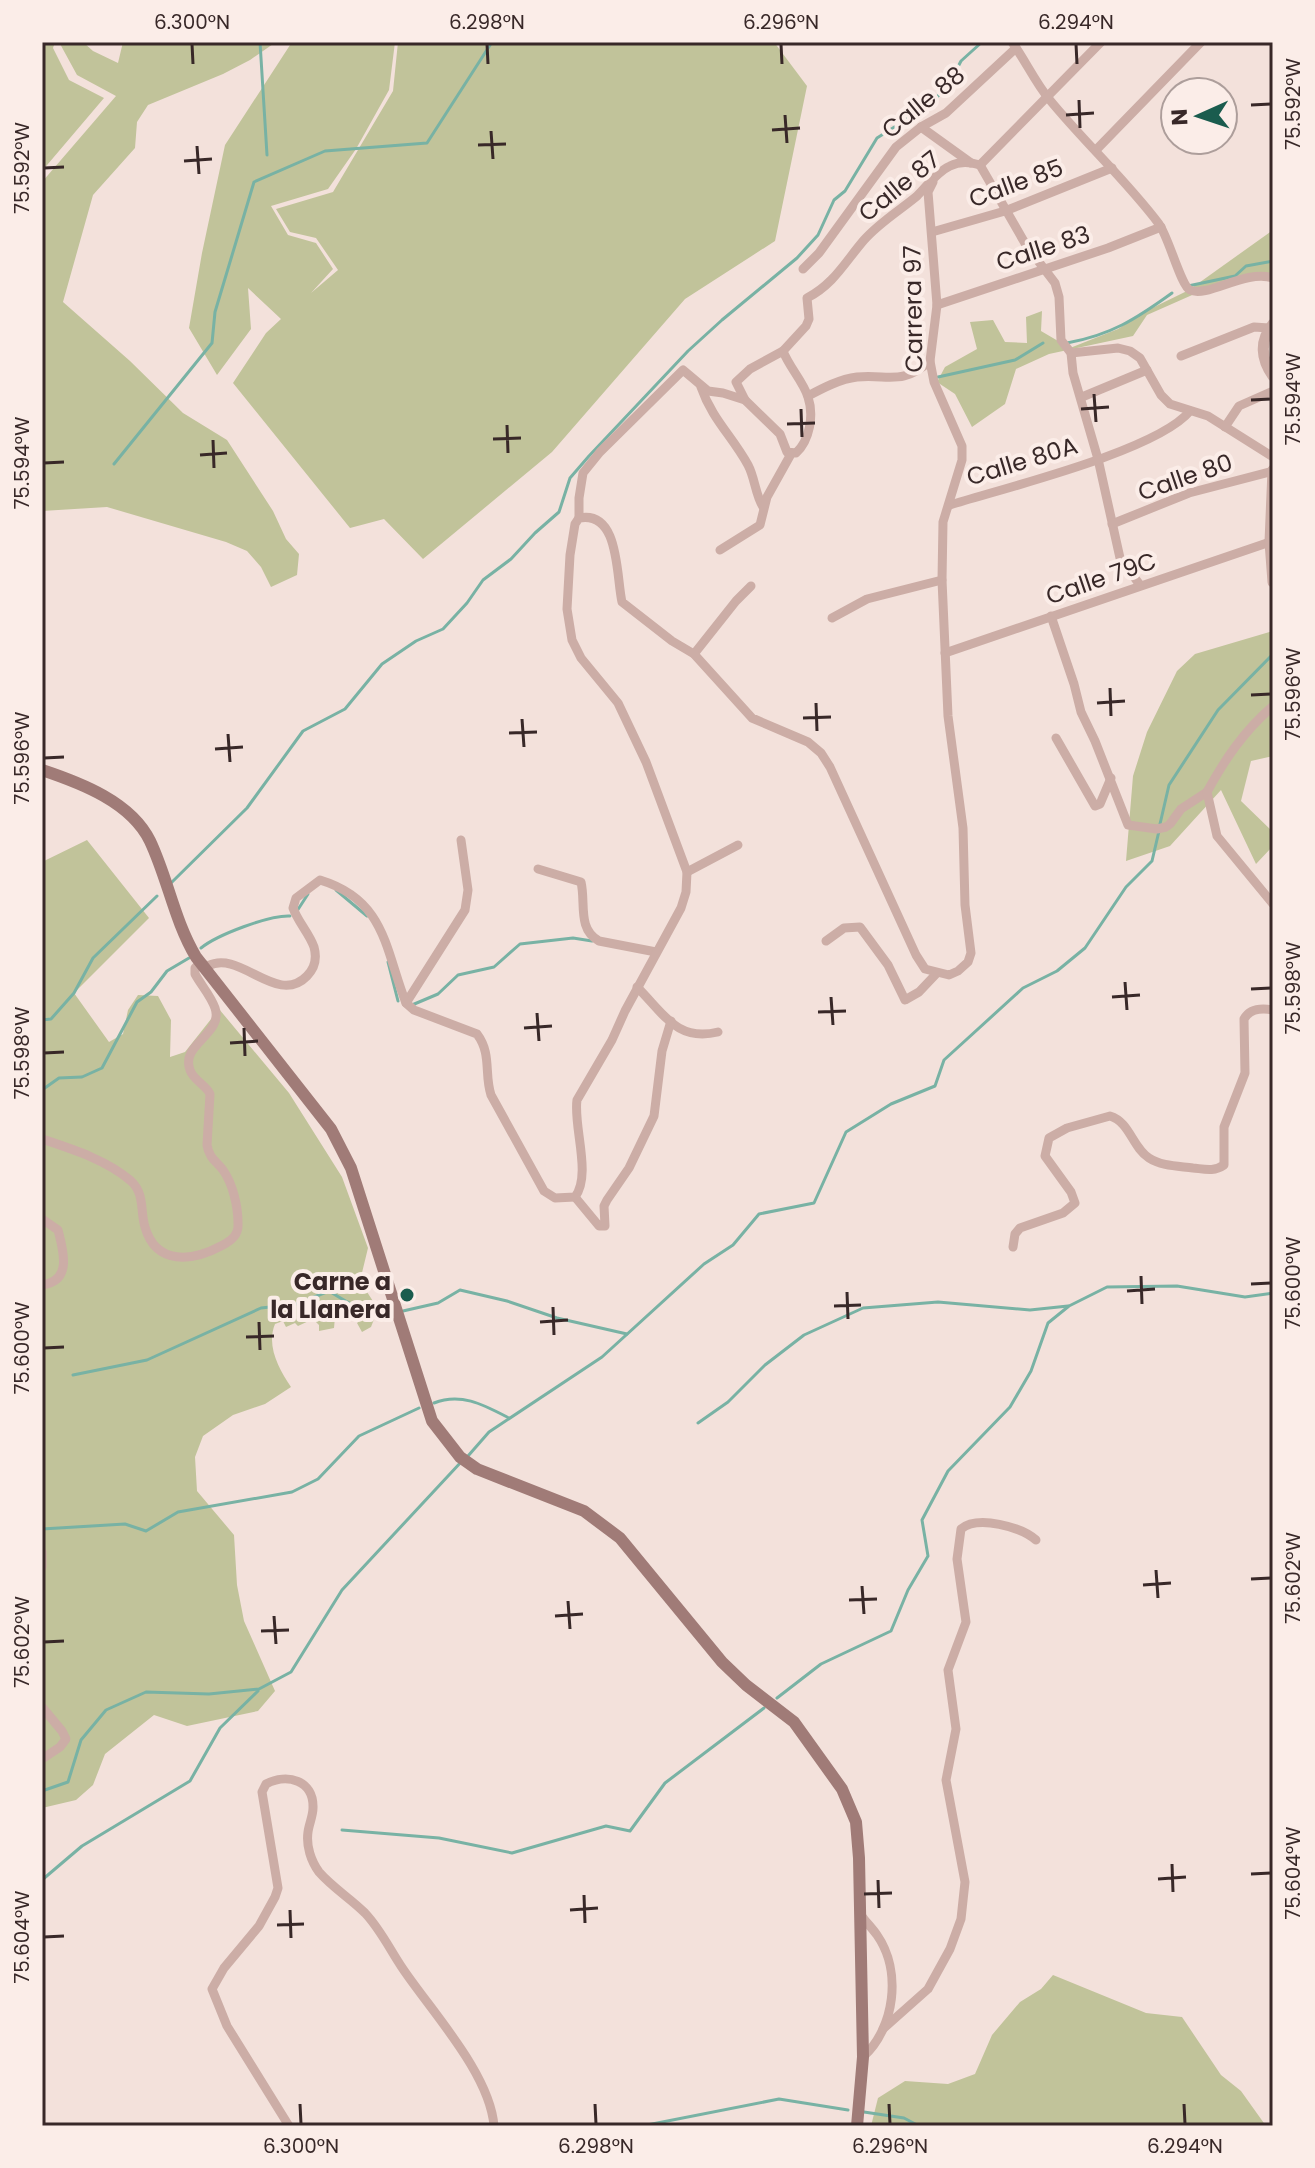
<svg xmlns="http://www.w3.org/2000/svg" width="1315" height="2168" font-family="Poppins,sans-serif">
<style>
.green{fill:#c1c39a}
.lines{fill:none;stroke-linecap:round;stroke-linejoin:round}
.stream{stroke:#78b2a4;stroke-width:3}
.minor{stroke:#ccada6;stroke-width:9}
.tertiary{stroke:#ccada6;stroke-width:11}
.secondary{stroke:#a07b77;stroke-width:12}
.ticks{fill:none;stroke:#382828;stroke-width:3}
.poi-dot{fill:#1a5c4e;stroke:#fbede8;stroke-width:3}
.labels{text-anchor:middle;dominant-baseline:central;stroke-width:8;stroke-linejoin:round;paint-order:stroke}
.street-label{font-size:24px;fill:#382828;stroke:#fbede8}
.poi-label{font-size:24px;font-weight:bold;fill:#382828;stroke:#fbede8;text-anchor:end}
.neatline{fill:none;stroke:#382828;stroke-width:3}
.ticks-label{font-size:20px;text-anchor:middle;fill:#382828}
</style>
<rect width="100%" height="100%" fill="#f3e1db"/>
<!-- green -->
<g class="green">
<path d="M42 42H55L53 48 69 80 104 98 42 171Z"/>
<path d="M59 42H83L93 51 118 63 123 42H276L250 60 223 74 148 105 137 122 135 148 93 195 63 302 130 361 183 413 227 440 273 511 286 539 299 554 297 575 271 587 261 567 247 551 226 542 107 507 42 511V182L116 96 77 75Z"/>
<path d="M292 42H395L389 90 356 149 328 189 271 206 288 235 316 243 333 269 311 293 338 270 316 238 290 232 276 209 333 192 393 91 398 42H774L807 86 775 241 685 299 552 452 423 559 384 519 350 528 233 383 266 333 281 319 248 288 251 329 217 375 189 328 202 253 225 145Z"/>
<path d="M1273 230V275L1199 292 1147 315 1133 336 1049 354 1016 369 1005 404 972 427 955 394 937 382 945 367 977 349 970 322 993 320 1005 342 1027 343 1026 317 1042 311 1041 331 1070 348 1118 329 1144 312 1189 290Z"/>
<path d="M1273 631V756L1251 761 1241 801 1273 832V846L1256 864 1221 790 1170 846 1126 861 1133 776 1147 732 1177 671 1195 654Z"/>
<path d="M87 840 149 918 74 993 109 1042 123 1034 128 1010 138 995 158 996 171 1020 170 1057 185 1052 219 1009 289 1093 342 1177 368 1248 360 1281 378 1309 371 1327 362 1332 357 1323 363 1318 351 1306 335 1317 334 1328 319 1331V1325L313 1319 298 1326 295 1323 286 1327 283 1321 275 1324C266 1346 279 1369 291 1387L265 1404 233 1415 203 1436 195 1457 197 1491 234 1535 237 1585 244 1621 275 1691 258 1711 187 1726 154 1715 105 1754 93 1785 76 1800 42 1808V862Z"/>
<path d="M1053 1975 1146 2013 1182 2017 1221 2075 1241 2091 1266 2126H871L878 2098 905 2081 948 2084 975 2074 992 2035 1020 2002 1041 1989Z"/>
</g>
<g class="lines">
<!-- stream -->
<g class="stream">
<path d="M260 42 267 155"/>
<path d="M1188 286 1235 276 1246 266 1273 261"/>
<path d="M1067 343C1111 335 1136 319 1172 293"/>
<path d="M938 377 1015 360 1043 343"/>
<path d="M114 464 212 343 215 312 254 182 325 151 427 143 492 42"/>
<path d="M1160 824 1169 785 1218 710 1273 654"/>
<path d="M170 884 247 808 303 731 345 709 382 664 416 641 443 629 467 603 483 580 511 559 535 533 559 512 570 478 589 456 688 351 722 320 797 258 818 235 834 200 845 191 877 138 923 109 947 88 961 61 982 42"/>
<path d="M336 890 367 916"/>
<path d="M297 911 308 894"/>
<path d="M201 948C217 935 269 915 290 916"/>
<path d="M388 962 398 1001"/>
<path d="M412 1005 438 994 458 975 494 967 520 944 573 938 592 941"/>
<path d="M42 1020 51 1019 74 993 93 958 157 896"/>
<path d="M42 1090 59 1078 82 1077 102 1068 137 1002 151 992 167 971 189 958"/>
<path d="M403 1311 438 1303 460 1290 507 1301 557 1318 627 1334"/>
<path d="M73 1375 147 1360 261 1308 297 1304 329 1291C348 1303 364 1313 387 1314"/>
<path d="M434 1403C461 1392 484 1405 509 1418"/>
<path d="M698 1423 728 1402 765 1365 804 1335 863 1308 938 1302 1030 1310 1068 1306"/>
<path d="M468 1456 489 1432 602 1357 704 1264 733 1245 759 1214 814 1203 846 1132 891 1104 935 1086 944 1060 1023 988 1057 971 1085 948 1126 887 1152 861 1159 831"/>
<path d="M42 1529 125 1524 146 1531 178 1512 292 1492 318 1479 359 1436 419 1408"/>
<path d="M777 1698 821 1664 891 1631 908 1590 928 1556 922 1520 948 1471 1010 1407 1031 1371 1048 1323 1069 1306 1107 1287 1177 1286 1245 1297 1273 1293"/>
<path d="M42 1791 68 1782 81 1740 106 1710 146 1692 209 1694 259 1689 291 1672 342 1590 462 1461"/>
<path d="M342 1830 439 1838 512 1853 606 1826 630 1831 665 1783 764 1708"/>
<path d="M42 1880 82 1846 190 1781 220 1728 258 1691"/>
<path d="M864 2112 904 2118 919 2126"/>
<path d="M642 2126 779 2099 848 2110"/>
</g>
<!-- minor -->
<g class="minor">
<path d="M1012 42C1025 60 1035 82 1049 99 1084 142 1126 180 1159 224 1169 238 1181 286 1190 290 1208 298 1245 269 1273 278"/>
<path d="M921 127 971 163"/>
<path d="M1096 150 1201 42"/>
<path d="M980 165 1026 245 1055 283 1059 297 1061 340 1071 353 1073 373 1098 459 1120 558 1140 585"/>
<path d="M980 165 1101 42"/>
<path d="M932 232 1005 211 1112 168"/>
<path d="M803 269 819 253 896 147 921 127 946 113 1016 48"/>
<path d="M937 305 1108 248 1161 227"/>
<path d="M1071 353 1118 348 1130 351 1140 358 1161 395 1170 404 1208 416 1273 457"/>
<path d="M1181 356 1254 327 1269 328"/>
<path d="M701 387C712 419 732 436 748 465 755 478 755 494 763 507"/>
<path d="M808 396C823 388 840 379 857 377 889 374 901 386 930 361"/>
<path d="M1082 397 1147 370"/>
<path d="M745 400 736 382 750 369 783 351 806 326 809 319 807 298C834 284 845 262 864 240 880 222 899 211 917 196 927 186 937 172 950 166 960 161 970 162 980 165"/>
<path d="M1225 427 1239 406 1273 391"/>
<path d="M950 505C1004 488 1157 451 1190 411"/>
<path d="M579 518V498L583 473 600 452 683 370 708 391 723 393 745 400 780 434 787 452 796 453C810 440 814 415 808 397 803 381 789 367 783 351"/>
<path d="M1112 524 1189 493 1273 471"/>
<path d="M720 550 760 525 767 497 791 454"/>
<path d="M1051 616 1074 684 1081 712 1095 741 1128 825 1157 829 1166 827 1170 824 1181 809 1207 792"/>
<path d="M832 618 867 599 942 580"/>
<path d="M945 653 1270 542"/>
<path d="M694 654 736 601 751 586"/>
<path d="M1273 706C1244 731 1225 759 1207 792L1217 836 1273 904"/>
<path d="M1056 738 1095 806 1100 804 1111 778"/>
<path d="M538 869 581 882C586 903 577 929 599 941L656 952"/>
<path d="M687 872 738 845"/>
<path d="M826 941 844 928 860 927 888 965 905 1000 919 992 937 973"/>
<path d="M637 987C664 1014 677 1042 718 1032"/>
<path d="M406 1003 465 910 468 890 461 840"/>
<path d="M42 1139C72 1149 107 1160 131 1181 145 1194 140 1211 145 1227 156 1266 193 1261 221 1246 231 1241 239 1235 238 1223 238 1207 233 1184 223 1170 216 1161 209 1158 207 1145L210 1094C206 1085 193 1080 190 1070 180 1044 224 1034 215 1008 211 996 201 985 195 974V968L200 963 208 966C240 949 277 1007 307 976 315 968 317 958 314 947 309 933 298 922 293 908L296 898 320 880C386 900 385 950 406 1003L414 1010 477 1034C492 1054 484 1074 491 1095L544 1191 555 1198 575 1197C592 1175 573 1126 577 1100L612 1040 625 1011 681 908 686 892 687 872 646 762 618 703 581 658 572 640 567 609 570 555 575 524 579 518C620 510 616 576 622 602L672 641 694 654 752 718 808 742 821 753 830 767 916 955 925 969 949 975 958 971 968 962 971 953 965 905 963 828 948 716 942 580 943 522 962 460V446L934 382 930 361 937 305 928 192 933 182"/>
<path d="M575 1197 599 1226H605L604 1206 607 1200 629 1168 654 1116 662 1051 671 1021"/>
<path d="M42 1219 58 1230C63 1250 73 1281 42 1285"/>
<path d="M1013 1247 1015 1234 1020 1228 1063 1213 1075 1203 1071 1192 1045 1156 1049 1138 1067 1128 1110 1116C1130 1122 1132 1147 1149 1158 1161 1166 1178 1166 1193 1168 1204 1169 1214 1172 1224 1165V1127L1245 1073 1244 1019C1250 1008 1262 1008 1273 1010"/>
<path d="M42 1552V1567"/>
<path d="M42 1707 62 1731 66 1739 60 1747 42 1759"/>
<path d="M861 1915C866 1922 872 1928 877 1935 902 1971 895 2028 863 2057"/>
<path d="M883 2029 928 1989 950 1949 961 1919 965 1882 946 1780 956 1729 948 1670 966 1622 957 1559 961 1529C978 1515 1021 1527 1036 1540"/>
<path d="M289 2126 227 2026 212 1989 224 1968 259 1926 275 1897 278 1888 262 1792 266 1784C287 1773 314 1780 313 1808 313 1816 309 1824 308 1832 306 1846 311 1861 319 1872 333 1888 350 1898 365 1913 381 1930 390 1950 403 1969 432 2012 490 2074 494 2126"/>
</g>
<!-- tertiary -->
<g class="tertiary">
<path d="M1273 324C1259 341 1261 359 1273 376"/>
<path d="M1273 470 1270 542 1273 582"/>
</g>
<!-- secondary -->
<path class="secondary" d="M42 770C81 783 131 802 150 841 168 879 174 920 196 957L331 1129 351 1168 432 1421 460 1457 477 1469 584 1511 620 1538 722 1662 746 1685 794 1722 842 1789 856 1822 859 1858 863 2057 857 2126"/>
</g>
<!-- ticks -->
<path class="ticks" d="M192 44 193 64M487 44 488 64M781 44 782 64M1076 44 1077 64M1079 100 1080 128M1251 105 1271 104M785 115 787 143M1066 115 1094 113M772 130 800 128M491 131 493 159M478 145 506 144M197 146 199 174M184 161 212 159M44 168 64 167M1094 394 1096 422M1251 400 1271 399M801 409 802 437M1081 409 1109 407M787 424 815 423M507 425 508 453M493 439 521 438M213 440 214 468M200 455 227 453M44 463 64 462M1110 688 1111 716M1251 695 1271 694M816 703 817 731M1097 703 1125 701M803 718 831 717M522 719 524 747M509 733 537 732M228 734 230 762M215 749 243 747M44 758 64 757M1125 982 1127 1010M1251 989 1271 988M831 997 833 1025M1112 997 1140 995M818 1012 846 1011M537 1013 539 1041M244 1028 245 1056M524 1028 552 1026M230 1043 258 1041M44 1053 64 1052M1141 1276 1142 1304M1251 1284 1271 1283M1127 1291 1155 1289M847 1292 848 1319M834 1306 861 1305M553 1307 554 1335M259 1322 260 1350M540 1322 568 1320M246 1337 274 1336M44 1348 64 1347M1156 1570 1158 1598M1251 1579 1271 1578M1143 1585 1171 1583M862 1586 864 1614M849 1600 877 1599M568 1601 570 1629M274 1616 276 1644M555 1616 583 1614M261 1631 289 1630M44 1642 64 1641M1172 1864 1173 1892M1251 1874 1271 1873M1158 1879 1186 1877M878 1880 879 1908M864 1894 892 1893M584 1895 585 1923M290 1910 291 1938M570 1910 598 1908M277 1925 304 1924M44 1937 64 1936M300 2104 301 2124M595 2104 596 2124M889 2104 890 2124M1184 2104 1185 2124"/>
<!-- markers -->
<circle class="poi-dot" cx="407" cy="1295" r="8"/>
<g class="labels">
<!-- street labels -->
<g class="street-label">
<text transform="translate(923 102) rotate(-39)">Calle 88</text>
<text transform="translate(1016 183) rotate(-20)">Calle 85</text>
<text transform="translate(899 186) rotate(-39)">Calle 87</text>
<text transform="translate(1043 248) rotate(-18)">Calle 83</text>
<text transform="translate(913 309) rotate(-91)">Carrera 97</text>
<text transform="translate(1022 461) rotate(-17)">Calle 80A</text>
<text transform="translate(1185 477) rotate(-19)">Calle 80</text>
<text transform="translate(1101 578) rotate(-19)">Calle 79C</text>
</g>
<!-- poi labels -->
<g class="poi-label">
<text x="391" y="1281">Carne a<tspan x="391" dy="28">la Llanera</tspan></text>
</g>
</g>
<!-- border -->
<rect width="1315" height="2168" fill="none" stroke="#fbede8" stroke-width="88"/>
<!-- north arrow -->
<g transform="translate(1199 116) rotate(267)"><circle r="38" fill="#fbede8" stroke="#ad9e9b" stroke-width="2"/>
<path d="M0-6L14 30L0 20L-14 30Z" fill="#1a5c4e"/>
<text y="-12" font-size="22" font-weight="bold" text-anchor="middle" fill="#382828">N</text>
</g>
<rect x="44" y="44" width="1227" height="2080" class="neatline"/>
<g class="ticks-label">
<text x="192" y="29">6.300°N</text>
<text x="487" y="29">6.298°N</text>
<text x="781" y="29">6.296°N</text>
<text x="1076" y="29">6.294°N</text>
<text transform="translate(1293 104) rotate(-90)" y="7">75.592°W</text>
<text transform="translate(22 168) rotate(-90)" y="7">75.592°W</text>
<text transform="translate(1293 399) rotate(-90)" y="7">75.594°W</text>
<text transform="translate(22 463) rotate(-90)" y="7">75.594°W</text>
<text transform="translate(1293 694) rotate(-90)" y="7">75.596°W</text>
<text transform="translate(22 758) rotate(-90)" y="7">75.596°W</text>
<text transform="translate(1293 988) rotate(-90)" y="7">75.598°W</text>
<text transform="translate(22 1053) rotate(-90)" y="7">75.598°W</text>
<text transform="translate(1293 1283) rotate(-90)" y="7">75.600°W</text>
<text transform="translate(22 1348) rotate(-90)" y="7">75.600°W</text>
<text transform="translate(1293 1578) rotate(-90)" y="7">75.602°W</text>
<text transform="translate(22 1642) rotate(-90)" y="7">75.602°W</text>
<text transform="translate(1293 1873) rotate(-90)" y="7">75.604°W</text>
<text transform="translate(22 1937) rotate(-90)" y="7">75.604°W</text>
<text x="301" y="2153">6.300°N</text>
<text x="596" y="2153">6.298°N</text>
<text x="890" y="2153">6.296°N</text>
<text x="1185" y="2153">6.294°N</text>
</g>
</svg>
